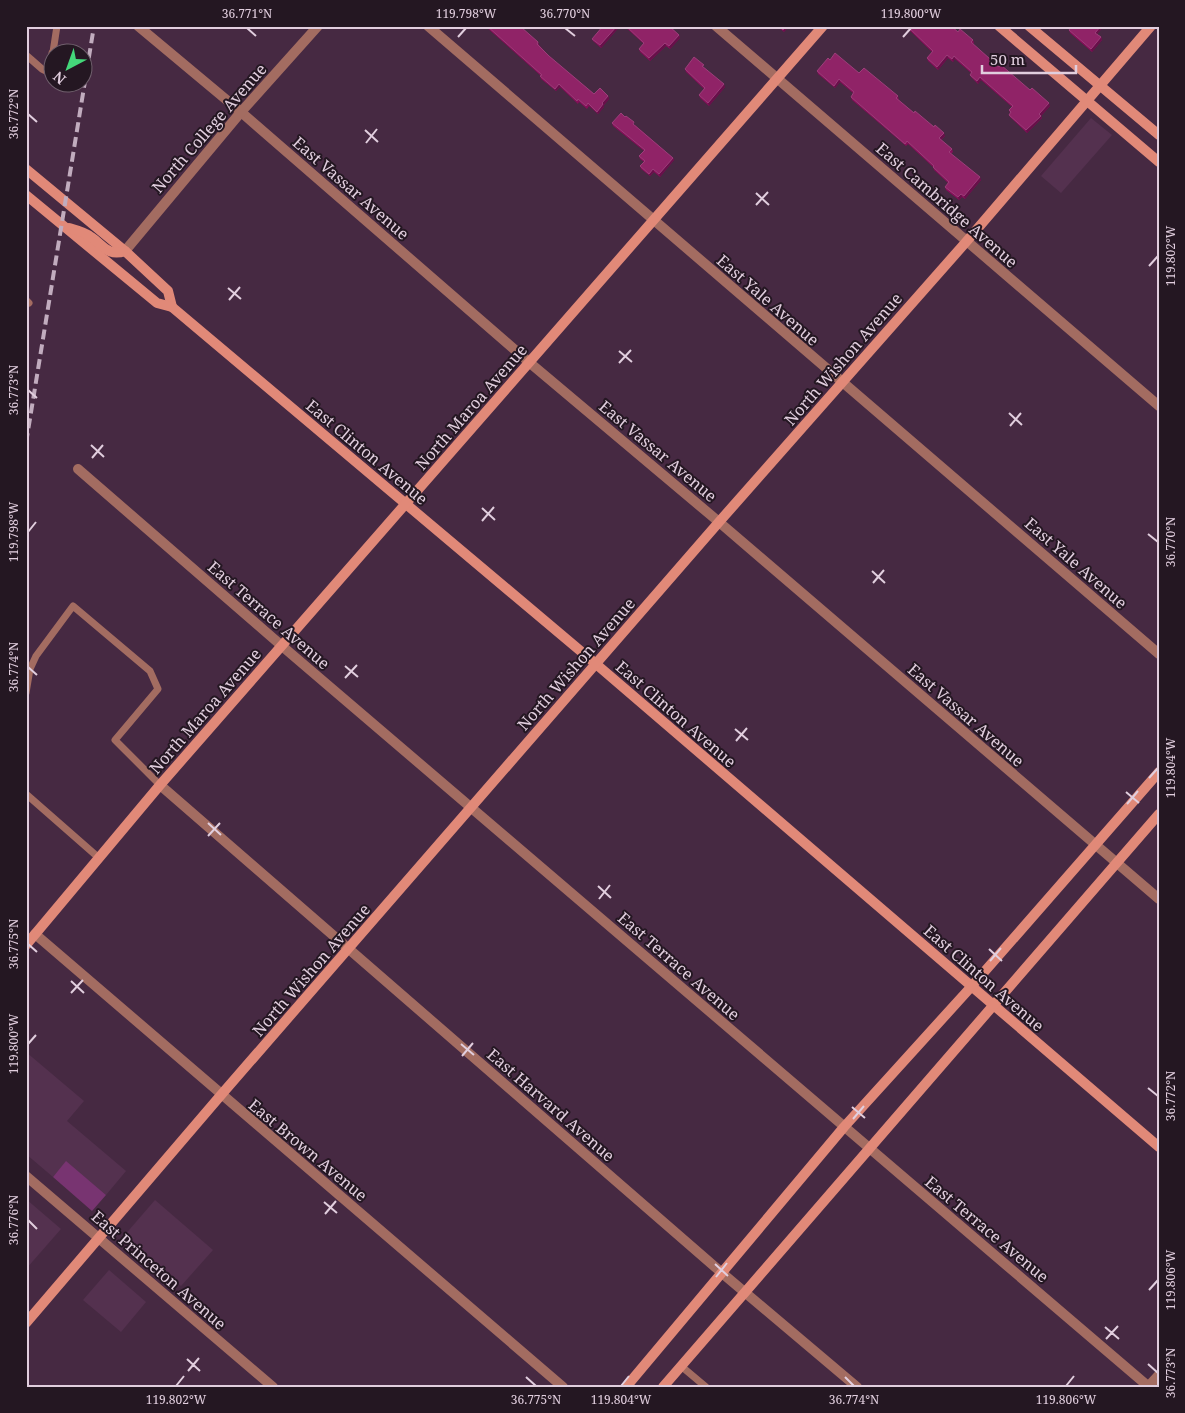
<svg xmlns="http://www.w3.org/2000/svg" width="1185" height="1413" font-family="'Noto Serif',serif">
<style>
.built{fill:#54314f}
.green{fill:#783471}
.lines{fill:none;stroke-linecap:round;stroke-linejoin:round}
.lane{stroke:#a36c61;stroke-width:7}
.street{stroke:#a36c61;stroke-width:10}
.secondary{stroke:#e18978;stroke-width:10}
.rail{stroke:#c1acbe;stroke-width:4;stroke-dasharray:10 5;stroke-linecap:butt}
.wall{fill:#860e59}
.shaded-wall{fill:#68104a}
.building{fill:#902367;stroke:#9c3e7a}
.ticks{fill:none;stroke:#e1cede;stroke-width:2}
.labels{text-anchor:middle;dominant-baseline:central;stroke-width:4;stroke-linejoin:round;paint-order:stroke}
.street-label{font-size:16px;fill:#e1cede;stroke:#241722}
.neatline{fill:none;stroke:#e1cede;stroke-width:2}
.ticks-label{font-size:12px;text-anchor:middle;fill:#e1cede}
</style>
<rect width="100%" height="100%" fill="#462942"/>
<!-- built -->
<g class="built">
<path d="M1091 118 1112 135 1061 193 1041 176Z"/>
<path d="M26 1052 84 1101 67 1121 126 1171 106 1195 66 1162 53 1177 26 1154Z"/>
<path d="M26 1199 61 1229 26 1269Z"/>
<path d="M155 1200 213 1250 181 1286 123 1237Z"/>
<path d="M109 1270 146 1302 121 1332 83 1300Z"/>
</g>
<!-- green -->
<path class="green" d="M66 1161 106 1195 92 1211 53 1177Z"/>
<g class="lines">
<!-- lane -->
<g class="lane">
<path d="M53 52 57 26"/>
<path d="M26 55 42 69 48 72 50 70 52 53"/>
<path d="M26 300 29 303"/>
<path d="M26 693 30 669 36 656 73 606 150 671 158 689 115 740 160 785"/>
<path d="M26 794 99 858"/>
<path d="M681 1366 706 1387"/>
</g>
<!-- street -->
<g class="street">
<path d="M138 26 241 112 530 363 719 522 1159 899"/>
<path d="M428 26 1159 654"/>
<path d="M716 26 1159 406"/>
<path d="M125 251 241 112 318 26"/>
<path d="M78 469 282 646 1149 1387"/>
<path d="M160 785 722 1273 857 1387"/>
<path d="M35 934 563 1387"/>
<path d="M26 1176 273 1387"/>
<path d="M1148 1387 1159 1375"/>
</g>
<!-- secondary -->
<g class="secondary">
<path d="M999 26 1159 162"/>
<path d="M1029 26 1159 135"/>
<path d="M26 169 125 251 168 291 172 307"/>
<path d="M26 195 157 303 172 307 596 664 1159 1147"/>
<path d="M69 228C76 230 85 232 91 237 103 245 108 257 125 251"/>
<path d="M26 945 160 785 823 26"/>
<path d="M26 1323 221 1095 719 522 966 242 1151 26"/>
<path d="M626 1387 844 1127 971 987 1159 772"/>
<path d="M663 1387 1159 814"/>
</g>
<!-- rail -->
<path class="rail" d="M26 443 94 26"/>
</g>
<!-- wall -->
<g class="wall">
<path d="M485 26H518L538 42 539 45 549 56 594 94 608 96 609 99 604 105V107L598 114 589 106 587 109 579 102 578 104 560 87 556 91 541 79 540 76H541Z"/>
<path d="M603 26H620L601 48 593 41 592 39Z"/>
<path d="M624 26H669L679 35 680 38 670 49 666 46 650 61 640 52 639 49 644 44Z"/>
<path d="M777 26H789L784 32Z"/>
<path d="M905 26H951L958 32 973 40 974 43 973 44 999 67 1050 106 1041 116 1042 118 1027 133 1010 117 1009 115 1010 113 1009 110 1012 107 981 80 978 84 971 77 970 75 971 73 955 59 953 62 948 58 938 70 928 61 927 58 932 52Z"/>
<path d="M1071 26H1104L1097 34 1101 37 1102 40 1092 52 1070 33 1069 30 1072 27Z"/>
<path d="M830 60 859 73 899 98 898 99 914 113 945 136 941 140 952 149 953 152 951 154 981 180 965 199 962 197 959 200 946 190 945 187 948 183 934 170 933 167 908 144 906 146 852 100 851 97 853 93 840 82 835 88 818 74 817 71Z"/>
<path d="M704 68 725 87 709 106 700 98 699 95 704 89 686 72 685 69Z"/>
<path d="M612 123 635 125 673 158 674 160 660 177 654 172 650 176 641 169 640 166 644 162 640 159 639 156 644 151 613 126Z"/>
</g>
<!-- shaded-wall -->
<g class="shaded-wall">
<path d="M617 26H620L601 48 600 45Z"/>
<path d="M786 26H789L784 32 783 30Z"/>
<path d="M1101 26H1104L1096 35 1095 33Z"/>
<path d="M679 35 680 38 670 49 669 46Z"/>
<path d="M1101 37 1102 40 1092 52 1091 49Z"/>
<path d="M665 43 666 46 650 61 649 58Z"/>
<path d="M947 55 948 58 938 70 937 67Z"/>
<path d="M954 56 955 59 953 62 952 59Z"/>
<path d="M980 77 981 80 978 84 977 81Z"/>
<path d="M839 79 840 82 835 88 834 86Z"/>
<path d="M559 84 560 87 556 91 555 89Z"/>
<path d="M724 84 725 87 709 106 708 103Z"/>
<path d="M608 96 609 99 604 105V107L598 114 597 112 602 103Z"/>
<path d="M1049 103 1050 106 1041 116 1042 118 1027 133 1026 130Z"/>
<path d="M944 133 945 136 940 141 939 138Z"/>
<path d="M673 158 674 160 660 177 659 174Z"/>
<path d="M653 169 654 172 650 176 649 174Z"/>
<path d="M980 177 981 180 965 199 964 196Z"/>
<path d="M961 194 962 197 959 200 958 197Z"/>
</g>
<!-- building -->
<g class="building">
<path d="M487 26H518L521 27 538 42 537 44 549 56 594 94 600 88 608 96 602 103 603 104 597 112 588 103 586 106 578 99 577 101 559 84 555 89 540 76 542 75Z"/>
<path d="M603 26H617L600 45 592 39Z"/>
<path d="M626 26H669L679 35 669 46 665 43 649 58 639 49 644 43Z"/>
<path d="M779 26H786L783 30Z"/>
<path d="M907 26H951L958 32 960 29 973 40 971 42 999 67 1001 65 1030 90 1032 88 1049 103 1039 114 1041 116 1026 130 1009 115 1011 112 1009 110 1013 106 980 77 977 81 970 75 972 72 954 56 952 59 947 55 937 67 927 58 933 51Z"/>
<path d="M1072 26H1101L1095 33 1101 37 1091 49 1069 30Z"/>
<path d="M835 53 859 73 864 68 898 96 896 98 914 113 915 111 934 127 935 125 944 133 939 138 952 149 949 152 980 177 964 196 961 194 958 197 945 187 949 182 933 167 934 166 907 141 905 144 851 97 854 92 839 79 834 86 817 71 828 58 830 60Z"/>
<path d="M694 57 704 65 702 66 724 84 708 103 699 95 705 88 685 69Z"/>
<path d="M621 113 625 117 626 116 634 122 633 124 673 158 659 174 653 169 649 174 640 166 645 161 639 156 645 150 612 123Z"/>
</g>
<!-- ticks -->
<path class="ticks" d="M247 28 256 36M565 28 575 36M458 37 466 28M903 37 911 28M28 114 37 122M365 130 378 142M366 143 377 129M756 193 769 205M756 205 768 192M1149 266 1158 256M228 288 241 299M229 300 240 287M619 351 632 362M619 363 631 350M28 390 37 398M1009 413 1022 425M1010 426 1021 413M91 445 104 457M92 458 103 445M482 508 495 520M482 521 494 507M28 532 36 522M1148 534 1158 542M872 571 885 583M873 583 884 570M345 666 358 677M28 667 37 675M345 678 357 665M735 729 748 740M736 741 747 728M1149 778 1158 768M1126 792 1139 803M1127 804 1138 791M208 823 221 835M208 836 220 823M598 886 611 898M599 899 610 885M28 944 37 952M989 949 1002 961M990 961 1001 948M71 981 84 993M71 993 83 980M28 1044 36 1035M461 1044 474 1055M462 1056 473 1043M1148 1088 1158 1096M852 1107 865 1118M853 1119 864 1106M324 1202 337 1213M325 1214 336 1201M28 1220 37 1229M715 1264 728 1276M716 1277 727 1263M1149 1290 1158 1280M1105 1327 1119 1339M1106 1339 1118 1326M187 1359 200 1371M1148 1364 1158 1373M188 1371 199 1358M526 1377 536 1386M845 1377 854 1386M176 1386 184 1376M621 1386 629 1376M1066 1386 1074 1376"/>
<g class="labels">
<!-- street labels -->
<g class="street-label">
<text transform="translate(209 128) rotate(-49)">North College Avenue</text>
<text transform="translate(351 188) rotate(41)">East Vassar Avenue</text>
<text transform="translate(947 205) rotate(41)">East Cambridge Avenue</text>
<text transform="translate(768 300) rotate(41)">East Yale Avenue</text>
<text transform="translate(843 359) rotate(-49)">North Wishon Avenue</text>
<text transform="translate(471 407) rotate(-49)">North Maroa Avenue</text>
<text transform="translate(658 451) rotate(40)">East Vassar Avenue</text>
<text transform="translate(367 452) rotate(40)">East Clinton Avenue</text>
<text transform="translate(1076 563) rotate(41)">East Yale Avenue</text>
<text transform="translate(269 615) rotate(41)">East Terrace Avenue</text>
<text transform="translate(576 664) rotate(-49)">North Wishon Avenue</text>
<text transform="translate(205 711) rotate(-49)">North Maroa Avenue</text>
<text transform="translate(676 714) rotate(41)">East Clinton Avenue</text>
<text transform="translate(966 715) rotate(41)">East Vassar Avenue</text>
<text transform="translate(679 966) rotate(41)">East Terrace Avenue</text>
<text transform="translate(311 970) rotate(-49)">North Wishon Avenue</text>
<text transform="translate(984 978) rotate(41)">East Clinton Avenue</text>
<text transform="translate(551 1105) rotate(41)">East Harvard Avenue</text>
<text transform="translate(308 1150) rotate(40)">East Brown Avenue</text>
<text transform="translate(987 1229) rotate(40)">East Terrace Avenue</text>
<text transform="translate(159 1270) rotate(41)">East Princeton Avenue</text>
</g>
</g>
<!-- border -->
<rect width="1185" height="1413" fill="none" stroke="#241722" stroke-width="55"/>
<!-- north arrow -->
<g transform="translate(68 68) rotate(221)"><circle r="24" fill="#241722" stroke="#70606d"/>
<path d="M0-4L9 19L0 12L-9 19Z" fill="#44d77a"/>
<text y="-8" font-size="14" font-weight="bold" text-anchor="middle" fill="#e1cede">N</text>
</g>
<!-- scale -->
<path d="M982 65v8h94v-8" fill="none" stroke="#e1cede" stroke-width="2.5"/>
<text x="990" y="65" font-size="15" fill="#e1cede" stroke="#241722" stroke-width="4" paint-order="stroke">50 m</text>
<rect x="28" y="28" width="1130" height="1358" class="neatline"/>
<g class="ticks-label">
<text x="247" y="18">36.771°N</text>
<text x="466" y="18">119.798°W</text>
<text x="565" y="18">36.770°N</text>
<text x="911" y="18">119.800°W</text>
<text transform="translate(14 114) rotate(-90)" y="4">36.772°N</text>
<text transform="translate(1171 256) rotate(-90)" y="4">119.802°W</text>
<text transform="translate(14 390) rotate(-90)" y="4">36.773°N</text>
<text transform="translate(14 532) rotate(-90)" y="4">119.798°W</text>
<text transform="translate(1171 542) rotate(-90)" y="4">36.770°N</text>
<text transform="translate(14 667) rotate(-90)" y="4">36.774°N</text>
<text transform="translate(1171 768) rotate(-90)" y="4">119.804°W</text>
<text transform="translate(14 944) rotate(-90)" y="4">36.775°N</text>
<text transform="translate(14 1044) rotate(-90)" y="4">119.800°W</text>
<text transform="translate(1171 1096) rotate(-90)" y="4">36.772°N</text>
<text transform="translate(14 1220) rotate(-90)" y="4">36.776°N</text>
<text transform="translate(1171 1280) rotate(-90)" y="4">119.806°W</text>
<text transform="translate(1171 1373) rotate(-90)" y="4">36.773°N</text>
<text x="176" y="1404">119.802°W</text>
<text x="536" y="1404">36.775°N</text>
<text x="621" y="1404">119.804°W</text>
<text x="854" y="1404">36.774°N</text>
<text x="1066" y="1404">119.806°W</text>
</g>
</svg>
